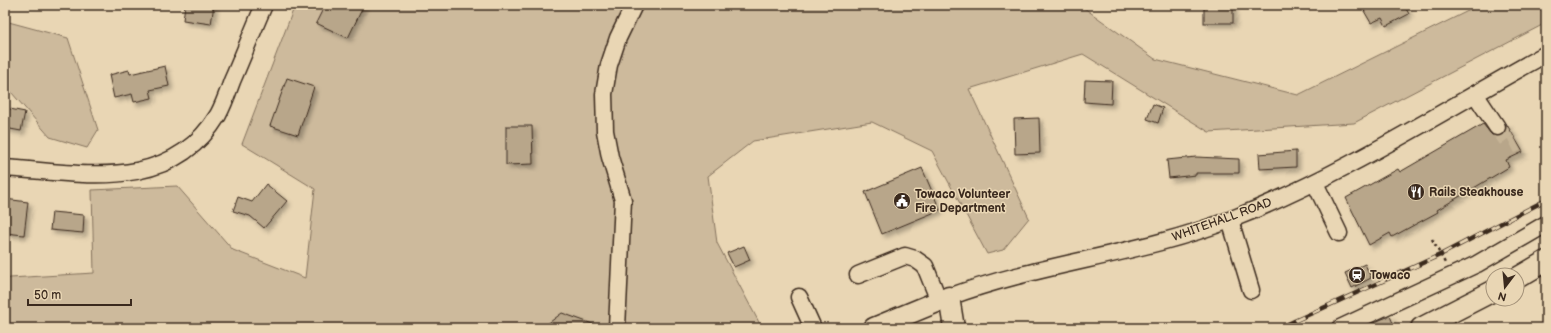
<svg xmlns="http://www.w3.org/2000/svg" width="1551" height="333" font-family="'Balsamiq Sans',sans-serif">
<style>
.green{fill:#cdba9c;stroke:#84725d}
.building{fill:#b8a68a;stroke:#3b2a1e;filter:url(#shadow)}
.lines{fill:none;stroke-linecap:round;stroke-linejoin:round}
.minor-tunnel{stroke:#c6b496;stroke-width:16;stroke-dasharray:16 8;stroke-linecap:butt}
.minor-casing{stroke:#3b2a1e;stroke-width:19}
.major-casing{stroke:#3b2a1e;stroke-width:23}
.path{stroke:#3b2a1e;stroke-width:2.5;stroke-dasharray:3 3;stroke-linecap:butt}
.minor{stroke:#e9d6b4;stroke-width:16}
.major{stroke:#e9d6b4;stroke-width:20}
.rail-casing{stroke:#3b2a1e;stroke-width:4.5}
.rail{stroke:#e9d6b4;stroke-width:3;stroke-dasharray:9;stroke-linecap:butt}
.labels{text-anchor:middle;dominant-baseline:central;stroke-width:3;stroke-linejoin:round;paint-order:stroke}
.poi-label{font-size:12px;font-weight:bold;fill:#3b2a1e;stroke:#e9d6b4;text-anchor:start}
.street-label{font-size:12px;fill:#3b2a1e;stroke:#e9d6b4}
</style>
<defs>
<filter id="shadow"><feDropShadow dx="3.5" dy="3.5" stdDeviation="2" flood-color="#0004"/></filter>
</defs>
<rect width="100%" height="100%" fill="#e9d6b4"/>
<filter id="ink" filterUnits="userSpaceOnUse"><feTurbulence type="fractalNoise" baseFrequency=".025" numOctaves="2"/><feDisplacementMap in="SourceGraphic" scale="8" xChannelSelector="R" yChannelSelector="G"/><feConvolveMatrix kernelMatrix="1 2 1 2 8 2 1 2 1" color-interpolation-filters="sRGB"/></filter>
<g filter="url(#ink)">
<!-- green -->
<g class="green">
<path d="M295 5H1080L1155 59 1298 95 1480 5H1546V23L1354 123 1209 132 1083 54 969 89 1029 218 1003 250 987 254 932 151 872 122 753 141 708 176 717 243 762 328H5V280L10 278 94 273 92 190 177 186 233 250 305 278 315 189 242 144Z"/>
<path d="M5 21 68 38 98 130 87 148 50 137 5 85Z"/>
</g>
<!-- building -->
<g class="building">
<path d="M185 5H214L211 24 183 20Z"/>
<path d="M325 5H364L348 38 316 23Z"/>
<rect x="1204" y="5" width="29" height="18"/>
<path d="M1376 5H1404L1409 14 1386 26 1382 18 1371 23 1364 11Z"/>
<path d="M165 66 169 86 150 90 152 98 134 102 132 94 114 98 109 75 129 70 130 74Z"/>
<path d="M287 78 314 87 298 135 270 126Z"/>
<path d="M1085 80 1112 81 1111 104 1084 102Z"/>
<path d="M1153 104 1163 108 1158 123 1147 119Z"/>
<path d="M5 108 25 112 21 131 5 128Z"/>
<path d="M1039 118 1040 153 1015 154 1014 119Z"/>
<path d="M1506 123 1523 152 1506 160 1509 167 1437 210 1438 212 1392 237 1390 233 1369 245 1346 198 1398 169 1400 172 1483 124 1492 135H1502L1506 131Z"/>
<path d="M506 126H532L533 164 506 165Z"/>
<path d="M1296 151V167L1260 169 1259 154Z"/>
<path d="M1196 157 1239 159V173H1196V175L1169 178 1167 160Z"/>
<path d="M922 168 940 210 882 234 865 192Z"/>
<path d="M266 184 287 201 264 228 250 216 233 211 238 197 252 202Z"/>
<path d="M5 199 28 202 24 235 5 233Z"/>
<path d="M52 212 84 215 83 233 50 230Z"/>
<path d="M744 246 750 260 734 267 727 253Z"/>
<path d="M1365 264 1371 278 1352 288 1345 273Z"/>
<path d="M562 313 601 327 600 328H542Z"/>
<path d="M1390 316 1395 328H1362L1382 319Z"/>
</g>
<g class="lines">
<!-- minor-tunnel -->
<path class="minor-tunnel" d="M1497 127 1511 146 1517 143"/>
<defs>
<g id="minor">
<path d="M1475 94 1497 127"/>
<path d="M5 168C82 173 170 194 218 115 224 104 228 92 232 81 243 56 253 30 264 5"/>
<path d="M1315 183 1339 233"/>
<path d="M1230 220 1251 290"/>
<path d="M858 275 905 256 915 259 925 266 939 301"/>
<path d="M799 297 813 328"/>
<path d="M949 297C1040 263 1140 255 1232 219 1342 176 1442 111 1546 54"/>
<path d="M617 328 623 200 610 157 605 131 604 94 609 65 618 38 634 5"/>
<path d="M1340 328 1477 264 1546 224"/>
</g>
<g id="major">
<path d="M1517 278 1546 261"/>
<path d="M874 328 949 297 954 328"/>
<path d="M1421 328 1493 291"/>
</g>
</defs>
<!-- minor casing -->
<use href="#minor" class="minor-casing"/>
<!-- major casing -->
<use href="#major" class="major-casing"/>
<!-- path -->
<path class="path" d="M1432 239 1445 263"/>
<!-- minor -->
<use href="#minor" class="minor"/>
<!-- major -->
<use href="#major" class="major"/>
<defs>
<path id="rail" d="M1279 328 1440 255 1546 200"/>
</defs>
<!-- rail casing -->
<use href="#rail" class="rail-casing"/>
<!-- rail -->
<use href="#rail" class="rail"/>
</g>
</g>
<!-- icons -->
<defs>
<symbol id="restaurant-disc" viewBox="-11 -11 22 22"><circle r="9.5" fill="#3b2a1e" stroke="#e9d6b4"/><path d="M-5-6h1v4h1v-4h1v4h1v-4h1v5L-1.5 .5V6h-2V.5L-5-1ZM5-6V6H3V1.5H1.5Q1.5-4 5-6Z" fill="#fff"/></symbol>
<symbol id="civic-disc" viewBox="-11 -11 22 22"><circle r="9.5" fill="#3b2a1e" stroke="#e9d6b4"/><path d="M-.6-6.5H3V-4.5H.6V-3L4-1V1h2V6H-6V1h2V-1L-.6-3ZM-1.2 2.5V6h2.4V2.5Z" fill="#fff"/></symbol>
<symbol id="station-disc" viewBox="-11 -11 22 22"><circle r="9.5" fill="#3b2a1e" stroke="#e9d6b4"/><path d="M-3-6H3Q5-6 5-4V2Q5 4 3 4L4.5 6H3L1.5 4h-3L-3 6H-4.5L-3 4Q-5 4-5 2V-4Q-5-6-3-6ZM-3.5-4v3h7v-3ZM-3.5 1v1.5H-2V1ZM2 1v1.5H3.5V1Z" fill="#fff"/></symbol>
</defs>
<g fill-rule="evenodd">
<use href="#restaurant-disc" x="1406" y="182" width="20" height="20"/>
<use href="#civic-disc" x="892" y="191" width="20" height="20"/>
<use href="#station-disc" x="1347" y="265" width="20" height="20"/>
</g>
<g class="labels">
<!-- poi labels -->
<g class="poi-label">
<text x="1429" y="192">Rails Steakhouse</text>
<text x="915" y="194">Towaco Volunteer<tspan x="915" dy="14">Fire Department</tspan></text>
<text x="1370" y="275">Towaco</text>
</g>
<!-- street labels -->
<g class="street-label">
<text transform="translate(1222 220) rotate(-20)">WHITEHALL ROAD</text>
</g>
</g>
<!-- margin -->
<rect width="1551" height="333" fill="none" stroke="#e9d6b4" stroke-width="20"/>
<rect x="10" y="10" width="1531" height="313" fill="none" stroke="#3b2a1e" stroke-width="1.5" filter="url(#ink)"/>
<!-- north arrow -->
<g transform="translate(1505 287) rotate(196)"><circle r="19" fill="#e9d6b4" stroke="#a39178"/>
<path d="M0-3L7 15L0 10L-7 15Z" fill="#3b2a1e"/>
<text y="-6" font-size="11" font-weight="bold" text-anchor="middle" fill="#3b2a1e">N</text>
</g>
<!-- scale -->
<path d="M28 299v6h103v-6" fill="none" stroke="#3b2a1e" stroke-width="2"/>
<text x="34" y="299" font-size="12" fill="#3b2a1e" stroke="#e9d6b4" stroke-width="3" paint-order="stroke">50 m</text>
</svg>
